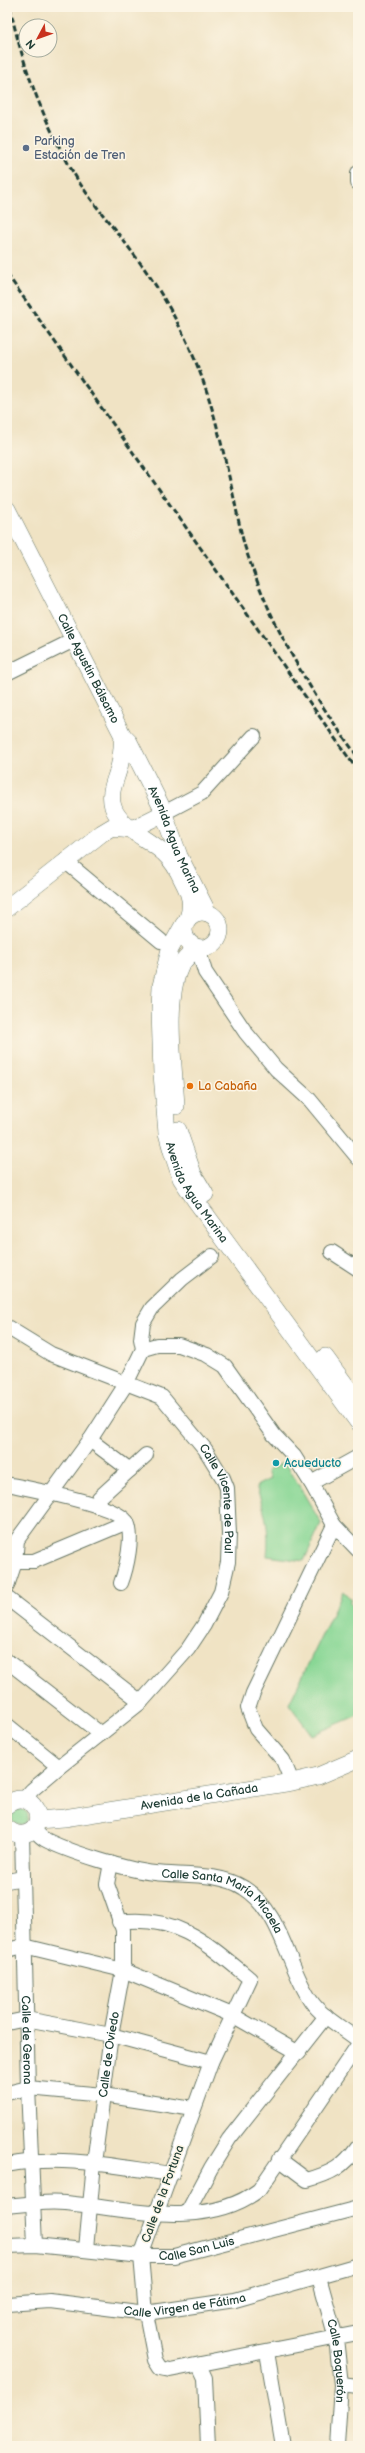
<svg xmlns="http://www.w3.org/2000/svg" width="365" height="2453" font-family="'Balsamiq Sans',sans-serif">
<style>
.green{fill:#89d795;stroke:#548a64}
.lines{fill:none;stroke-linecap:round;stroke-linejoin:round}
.minor-casing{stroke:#687766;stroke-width:16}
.tertiary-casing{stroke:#687766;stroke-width:18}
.minor{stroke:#fff;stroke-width:14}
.tertiary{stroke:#fff;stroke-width:17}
.rail{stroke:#1f3d34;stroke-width:3;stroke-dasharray:6 3;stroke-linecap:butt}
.service-dot{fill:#5c6f8a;stroke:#fcf5e5;stroke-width:1.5}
.food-dot{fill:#e8710a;stroke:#fcf5e5;stroke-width:1.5}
.culture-dot{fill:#0f9aa8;stroke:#fcf5e5;stroke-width:1.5}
.labels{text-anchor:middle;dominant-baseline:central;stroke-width:3;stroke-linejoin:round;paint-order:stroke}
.service-label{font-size:12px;fill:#4e5e75;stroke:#fcf5e5;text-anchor:start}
.street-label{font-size:12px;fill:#1f3d34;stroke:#fcf5e5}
.food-label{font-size:12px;fill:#c56008;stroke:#fcf5e5;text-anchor:start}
.culture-label{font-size:12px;fill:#0d838f;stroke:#fcf5e5;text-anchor:start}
</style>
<rect width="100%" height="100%" fill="#fcf5e5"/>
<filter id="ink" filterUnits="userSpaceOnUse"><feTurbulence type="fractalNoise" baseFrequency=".025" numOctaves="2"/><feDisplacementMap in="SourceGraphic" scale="8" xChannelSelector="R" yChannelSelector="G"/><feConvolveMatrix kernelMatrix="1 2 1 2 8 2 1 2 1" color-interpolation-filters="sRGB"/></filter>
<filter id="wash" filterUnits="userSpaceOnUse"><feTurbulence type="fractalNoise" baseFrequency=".012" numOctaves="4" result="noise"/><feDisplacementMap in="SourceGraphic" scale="16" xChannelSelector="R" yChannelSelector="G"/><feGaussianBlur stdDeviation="0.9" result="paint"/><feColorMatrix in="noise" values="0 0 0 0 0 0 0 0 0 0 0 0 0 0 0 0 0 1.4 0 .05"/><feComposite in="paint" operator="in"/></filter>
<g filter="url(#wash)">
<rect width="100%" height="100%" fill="#f0e3c4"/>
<!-- green -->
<g class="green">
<path d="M285 1462 321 1523 304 1561 267 1556C270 1530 265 1510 256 1486L270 1479 267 1471Z"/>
<path d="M343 1591 352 1600 349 1602 358 1612V1715L312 1735 289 1704Z"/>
<circle cx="20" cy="1817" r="8"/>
</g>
</g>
<g filter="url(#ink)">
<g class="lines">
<defs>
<g id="minor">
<path d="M358 173V183"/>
<path d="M7 673 74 640"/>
<path d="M162 814 202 793 254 736"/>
<path d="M65 861 161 941"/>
<path d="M198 948 205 972 246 1033 276 1069 310 1100 358 1158"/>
<path d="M332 1252 358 1269"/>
<path id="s1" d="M7 1327 51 1354 162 1397 205 1449 223 1478 227 1488 229 1534 228 1562 221 1592 204 1625 188 1649 141 1702 59 1767 32 1790 24 1799"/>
<path d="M143 1349 157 1345H179L207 1355 225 1366 274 1435 294 1456 311 1483"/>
<path d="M90 1440 130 1470"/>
<path d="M358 1457 311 1483 334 1525 358 1550"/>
<path d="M7 1484C30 1489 114 1504 126 1521 135 1533 126 1570 121 1583"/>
<path d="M97 1506 99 1498 146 1455"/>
<path d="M8 1561H34L127 1522"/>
<path d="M7 1586 15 1562 17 1540 90 1440 126 1384 143 1349 141 1339 143 1323 152 1308 182 1279 212 1256"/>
<path d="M7 1598 141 1702"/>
<path d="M7 1661 101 1734"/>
<path d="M7 1725 59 1767"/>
<path d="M292 1782 283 1760 256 1729 248 1708 253 1693 334 1525"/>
<path id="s2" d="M33 1829C37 1832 40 1837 44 1839 66 1851 130 1871 155 1873 182 1876 220 1872 244 1888 282 1912 287 1966 311 2001 322 2017 343 2028 358 2040"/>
<path id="s3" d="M22 1834 28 2088 35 2245"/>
<path d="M7 1881 23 1878"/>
<path d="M119 1922C177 1914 209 1945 250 1979L211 2062 141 2256 146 2313 155 2360 160 2368 170 2370 358 2333"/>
<path d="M7 1950 24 1946 123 1970 232 2015 299 2053"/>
<path d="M7 2023 26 2019 111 2035 211 2062"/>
<path d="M7 2093 28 2088 103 2095 193 2109"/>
<path d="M279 2159 307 2180C332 2173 343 2167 358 2146"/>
<path d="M7 2165C61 2154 118 2167 172 2174"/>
<path d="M7 2206C26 2204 46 2201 65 2203 127 2208 204 2231 259 2190L358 2045"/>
<path d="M187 2213 211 2168 229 2139 326 2016"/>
<path id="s4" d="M7 2246 35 2245 141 2256H174L358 2208"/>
<path id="s5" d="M86 2249 94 2163 111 2035 123 1970V1930L107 1884 111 1863"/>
<path id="s6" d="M319 2277 336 2338 341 2385 337 2446"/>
<path id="s7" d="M7 2304 50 2301 146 2313 235 2300 358 2265"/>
<path d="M267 2352 283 2446"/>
<path d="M199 2365 205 2378 208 2446"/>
<path d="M341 2385 358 2387"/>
</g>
<g id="tertiary">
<path id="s8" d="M7 509 123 736C122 745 122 754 120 763 117 779 108 790 113 807 120 828 149 839 164 853 173 861 178 870 183 881 190 894 193 904 188 918"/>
<path id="s9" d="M123 736 129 742 161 806 179 856 208 913"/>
<path d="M7 908 102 833 112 827 132 829 162 814"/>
<circle cx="202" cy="930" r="18"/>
<path id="s10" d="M184 924 170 949 161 986 160 1009 162 1074 167 1133 172 1151 181 1178 196 1201 358 1422"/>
<path d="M176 1106C174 1069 164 1000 180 967 183 960 191 954 196 948"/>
<path d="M178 1130 193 1174 205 1194"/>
<path d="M325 1357 358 1402"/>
<path d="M7 1805C32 1783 52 1828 24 1834 17 1835 12 1833 7 1828"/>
<path id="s11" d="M38 1820 64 1818 292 1782 318 1776 358 1759"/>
</g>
</defs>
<!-- minor casing -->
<use href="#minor" class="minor-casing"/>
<!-- tertiary casing -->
<use href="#tertiary" class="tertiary-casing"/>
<!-- minor -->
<use href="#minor" class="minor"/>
<!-- tertiary -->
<use href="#tertiary" class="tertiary"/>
<!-- rail -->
<g class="rail">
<path d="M10 7C23 69 46 128 79 182 96 208 117 231 135 256 158 286 177 319 192 353 212 398 222 446 233 494 237 512 240 530 245 547 270 625 310 692 358 757"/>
<path d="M7 274 358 771"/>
</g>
</g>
</g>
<!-- markers -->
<circle class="service-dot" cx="26" cy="148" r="4"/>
<circle class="food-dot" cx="190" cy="1086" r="4"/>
<circle class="culture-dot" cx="276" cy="1463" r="4"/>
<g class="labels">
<!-- service labels -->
<g class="service-label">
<text x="34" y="141">Parking<tspan x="34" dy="14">Estación de Tren</tspan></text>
</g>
<!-- street labels -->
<g class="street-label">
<text stroke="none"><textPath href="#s8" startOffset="179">Calle Agustin Bálsamo</textPath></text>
<text stroke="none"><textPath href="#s9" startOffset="116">Avenida Agua Marina</textPath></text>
<text stroke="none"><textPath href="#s10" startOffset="281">Avenida Agua Marina</textPath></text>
<text stroke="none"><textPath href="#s1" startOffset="291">Calle Vicente de Paul</textPath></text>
<text stroke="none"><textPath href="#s11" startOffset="163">Avenida de la Cañada</textPath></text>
<text stroke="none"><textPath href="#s2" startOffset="209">Calle Santa María Micaela</textPath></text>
<text stroke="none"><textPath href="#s3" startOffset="206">Calle de Gerona</textPath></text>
<text stroke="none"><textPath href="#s5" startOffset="196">Calle de Oviedo</textPath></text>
<text transform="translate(163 2194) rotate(-70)">Calle de la Fortuna</text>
<text stroke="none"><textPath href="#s4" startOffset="191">Calle San Luis</textPath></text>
<text stroke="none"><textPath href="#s7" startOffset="179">Calle Virgen de Fátima</textPath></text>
<text stroke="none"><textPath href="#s6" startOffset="86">Calle Boquerón</textPath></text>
</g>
<!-- food labels -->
<g class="food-label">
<text x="198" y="1086">La Cabaña</text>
</g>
<!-- culture labels -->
<g class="culture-label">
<text x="284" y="1463">Acueducto</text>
</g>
</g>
<!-- margin -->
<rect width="365" height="2453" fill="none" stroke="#fcf5e5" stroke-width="24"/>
<!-- north arrow -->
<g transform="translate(38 38) rotate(229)"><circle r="19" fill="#fcf5e5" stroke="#a4ab9e"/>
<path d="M0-3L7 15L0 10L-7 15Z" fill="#c8321e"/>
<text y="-6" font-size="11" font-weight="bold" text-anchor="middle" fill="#1f3d34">N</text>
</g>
</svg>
